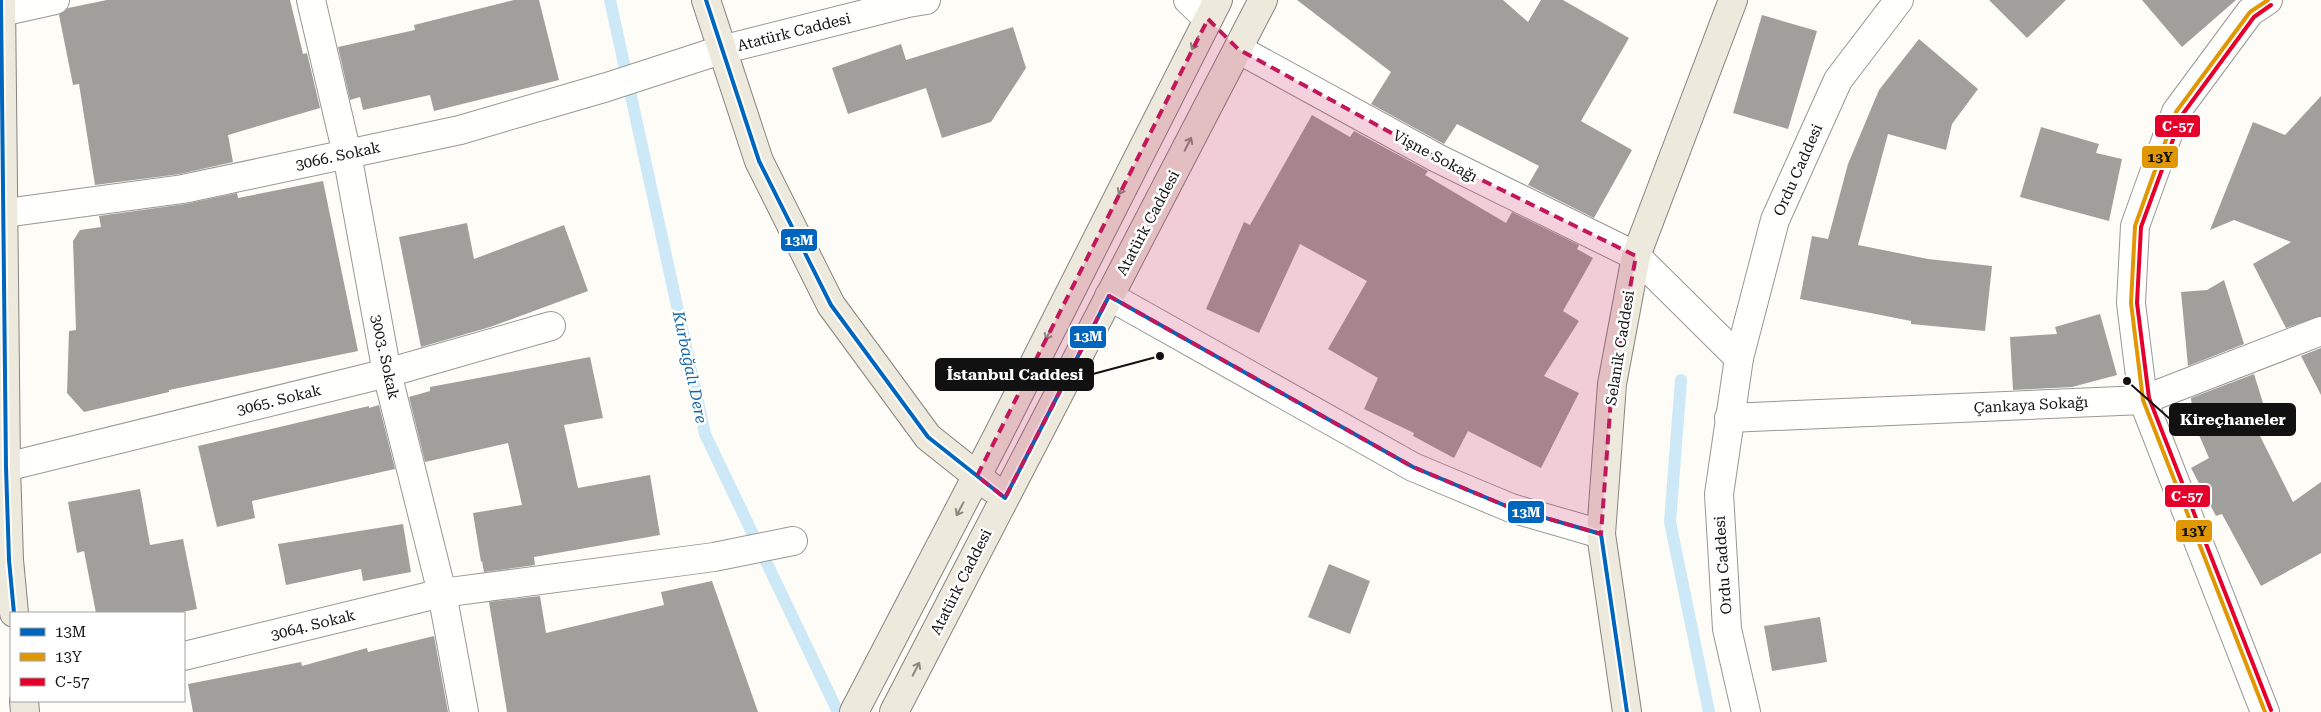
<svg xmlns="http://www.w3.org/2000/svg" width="2321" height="712" font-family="'Roboto Serif',serif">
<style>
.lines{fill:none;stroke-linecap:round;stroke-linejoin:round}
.stream{stroke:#cde8f7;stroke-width:12}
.building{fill:#a19f9c}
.minor-casing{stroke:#979795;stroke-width:30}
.major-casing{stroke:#858482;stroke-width:30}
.minor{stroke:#fffffe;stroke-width:28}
.major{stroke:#ede9dc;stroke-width:28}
.bus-1-casing{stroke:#fff;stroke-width:8}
.bus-2-casing{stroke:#fff;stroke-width:8}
.bus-3-casing{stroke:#fff;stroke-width:8}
.bus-1{stroke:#0065bd;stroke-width:4}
.bus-2{stroke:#e09702;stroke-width:4}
.bus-3{stroke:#e4002b;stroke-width:4}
.oneway{stroke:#8a8881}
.marked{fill:#c2185b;fill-opacity:0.2;stroke:#c2185b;stroke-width:4;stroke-dasharray:10 6;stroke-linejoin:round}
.labels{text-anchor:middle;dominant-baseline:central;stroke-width:5;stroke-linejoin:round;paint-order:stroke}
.street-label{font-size:15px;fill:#111;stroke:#fff}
.water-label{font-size:16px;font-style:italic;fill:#1768a6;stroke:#fff}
.leader{fill:none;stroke:#111;stroke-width:2}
.callout-dot{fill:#111;stroke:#fff;stroke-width:2}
.callout{fill:#111;stroke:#111;stroke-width:2}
.callout-label{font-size:16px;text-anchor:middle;font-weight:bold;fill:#fff}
.line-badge{stroke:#fff;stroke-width:2}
.badge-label{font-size:14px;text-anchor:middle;font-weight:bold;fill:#fff}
.pale-badge-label{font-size:14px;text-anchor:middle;font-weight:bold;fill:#111}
</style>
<rect width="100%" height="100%" fill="#fdfcf7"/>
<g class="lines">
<!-- stream -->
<g class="stream">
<path d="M610 0 705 434 838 712"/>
<path d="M1681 380 1670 522 1709 712"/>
</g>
</g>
<!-- building -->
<g class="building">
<path d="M107 0H290L303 54 307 53 320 108 228 135 233 162 180 174 95 185 79 84 73 85 59 15 68 8Z"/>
<path d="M514 0H539L559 80 434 111 430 95 363 110 360 97 350 100 338 47 415 30 414 25Z"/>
<path d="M1297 0H1503L1528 22 1541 0H1563L1629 38 1581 121 1632 150 1594 218 1528 185 1539 166 1457 124 1444 144 1371 104 1391 72Z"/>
<path d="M1989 0H2066L2027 38Z"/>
<path d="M2142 0H2236L2182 47Z"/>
<path d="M1762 15 1817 31 1788 129 1733 113Z"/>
<path d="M1013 27 1026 68 991 122 942 138 926 88 848 114 832 68 901 44 906 60Z"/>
<path d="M1919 39 1978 89 1952 124 1946 150 1888 134 1858 245 1928 259 1992 266 1985 331 1911 324V321L1800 299 1812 236 1828 239 1848 164 1879 90Z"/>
<path d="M2321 96V316L2286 328 2253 264 2291 242 2234 220 2210 230 2253 122 2285 135Z"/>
<path d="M1312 115 1350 137 1354 131 1428 171 1425 175 1506 223 1512 212 1579 245 1577 249 1593 258 1563 311 1579 321 1544 376 1579 393 1541 468 1468 431 1454 458 1413 436 1414 433 1364 409 1378 378 1328 349 1367 281 1300 244 1259 333 1206 309 1244 222 1250 225Z"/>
<path d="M2041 127 2099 144 2096 153 2122 159 2109 221 2020 197Z"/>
<path d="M323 181 358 351 169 390V392L84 412 67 393 69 331 76 330 73 241 80 230 101 227 99 216 185 204 237 193 238 198Z"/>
<path d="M467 223 474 259 564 225 588 291 490 327 421 347 399 237Z"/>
<path d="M2224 280 2244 344 2188 366 2181 292 2207 290Z"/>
<path d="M2100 314 2117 375 2072 387 2013 390 2010 337 2057 334 2055 327Z"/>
<path d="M2321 348V395L2301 356Z"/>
<path d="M590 357 603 418 564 425 578 488 650 475 660 535 534 557 535 565 484 572 482 561 481 562 473 513 522 505 508 443 425 462 409 397 430 391V387Z"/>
<path d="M2254 374 2263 403 2247 410 2293 502 2321 482V553L2261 586 2222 514 2216 516 2191 468 2209 458 2187 407 2192 406 2191 398Z"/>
<path d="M379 405 395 469 252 501 255 518 217 527 198 446 369 406V408Z"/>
<path d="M140 489 150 545 183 539 197 609 177 613H96L84 551 77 553 68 502Z"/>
<path d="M403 524 411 572 363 581 361 569 286 585 278 544Z"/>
<path d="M1329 564 1370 581 1350 634 1308 617Z"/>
<path d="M712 581 758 712H507L489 602 540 596 546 633 664 605 661 592Z"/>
<path d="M1820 617 1827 662 1772 671 1764 626Z"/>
<path d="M434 636 448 712H193L188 684 301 662 302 666 367 648 368 652Z"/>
</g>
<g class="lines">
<defs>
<g id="minor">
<path d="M311 0 347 154 387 373 442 593 464 712"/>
<path d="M1188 0 1208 19"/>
<path d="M1 12 55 0"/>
<path d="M1238 49 1437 158 1636 256 1739 358"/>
<path d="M5 213 183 189 460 130 607 87 721 50 908 3 926 0"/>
<path d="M1109 296 1413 467 1511 508 1601 534"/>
<path d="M1729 418 2143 400 2321 331"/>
<path d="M6 467 387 373 551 326"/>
<path d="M184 656 442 593 714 557 793 541"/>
<path d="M1746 712 1727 629 1719 494 1739 358 1775 220 1838 80 1899 0"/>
<path d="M2265 712 2143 400 2131 303 2135 226 2176 112 2250 12 2268 0"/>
</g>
<g id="major">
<path d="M1 0 6 467 9 560 14 613"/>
<path d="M706 0 759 161 831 305 928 437 992 488"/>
<path d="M24 701 25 712"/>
<path d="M854 712 996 439 1218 0"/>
<path d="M894 712 1263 0"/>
<path d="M1627 712 1601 534 1612 384 1636 256 1733 0"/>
</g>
</defs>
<!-- minor casing -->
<use href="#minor" class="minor-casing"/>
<!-- major casing -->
<use href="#major" class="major-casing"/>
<!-- minor -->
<use href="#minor" class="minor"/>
<!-- major -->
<use href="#major" class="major"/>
<defs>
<g id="bus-1">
<path d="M1 0 6 467 9 560 14 613"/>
<path d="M706 0 759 161 831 305 928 437 1005 498 1109 296 1413 467 1511 508 1601 534 1627 712"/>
</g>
<path id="bus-2" d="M2265 712 2143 400 2131 303 2135 226 2176 112 2250 12 2268 0"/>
<path id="bus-3" d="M2271 710 2149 398 2137 303 2141 227 2182 115 2254 17 2271 5"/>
</defs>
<!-- bus-1 casing -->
<use href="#bus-1" class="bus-1-casing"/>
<!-- bus-2 casing -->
<use href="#bus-2" class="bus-2-casing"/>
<!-- bus-3 casing -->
<use href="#bus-3" class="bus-3-casing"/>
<!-- bus-1 -->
<use href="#bus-1" class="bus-1"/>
<!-- bus-2 -->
<use href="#bus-2" class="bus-2"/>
<!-- bus-3 -->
<use href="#bus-3" class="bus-3"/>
</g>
<!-- one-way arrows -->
<defs><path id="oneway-shaft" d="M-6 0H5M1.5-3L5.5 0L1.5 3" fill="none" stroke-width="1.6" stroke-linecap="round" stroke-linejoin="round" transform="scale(1.25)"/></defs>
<g class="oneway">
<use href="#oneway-shaft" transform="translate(1195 43) rotate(117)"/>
<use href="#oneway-shaft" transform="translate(1188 144) rotate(-63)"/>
<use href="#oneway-shaft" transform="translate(1122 188) rotate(117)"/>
<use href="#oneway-shaft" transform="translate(1049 333) rotate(117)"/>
<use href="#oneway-shaft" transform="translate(960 509) rotate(118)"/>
<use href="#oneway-shaft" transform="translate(916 669) rotate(-63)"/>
</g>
<!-- marked area -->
<path class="marked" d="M1208 19 1238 49 1437 158 1636 256 1612 384 1601 534 1511 508 1413 467 1109 296 1005 498 977 476Z"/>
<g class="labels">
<!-- street labels -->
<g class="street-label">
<text transform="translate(794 32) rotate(-14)">Atatürk Caddesi</text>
<text transform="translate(338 156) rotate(-12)">3066. Sokak</text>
<text transform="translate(1435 156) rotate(28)">Vişne Sokağı</text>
<text transform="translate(1798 170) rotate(-66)">Ordu Caddesi</text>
<text transform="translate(1148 223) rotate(-62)">Atatürk Caddesi</text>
<text transform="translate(1620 348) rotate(-81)">Selanik Caddesi</text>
<text transform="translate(385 357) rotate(78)">3003. Sokak</text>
<text transform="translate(279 400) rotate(-14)">3065. Sokak</text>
<text transform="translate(2031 405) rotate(-3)">Çankaya Sokağı</text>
<text transform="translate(1723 565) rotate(-94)">Ordu Caddesi</text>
<text transform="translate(961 582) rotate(-63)">Atatürk Caddesi</text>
<text transform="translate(313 625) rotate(-14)">3064. Sokak</text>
</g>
<!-- water labels -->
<g class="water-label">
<text transform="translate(690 367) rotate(78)">Kurbağalı Dere</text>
</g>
</g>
<!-- callouts -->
<path class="leader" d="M1160 356L1093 374M2127 381L2170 419"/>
<g class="callout-dot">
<circle cx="1160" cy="356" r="5"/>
<circle cx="2127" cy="381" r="5"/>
</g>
<g class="callout">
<rect x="936" y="359" width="157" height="31" rx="5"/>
<rect x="2170" y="404" width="125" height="31" rx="5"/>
</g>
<g class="callout-label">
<text x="1015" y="380">İstanbul Caddesi̇</text>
<text x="2233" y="425">Kireçhaneler</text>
</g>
<g class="line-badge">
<rect x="2154" y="114" width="47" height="24" rx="5" fill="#e4002b"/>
<rect x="2141" y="145" width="38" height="24" rx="5" fill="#e09702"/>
<rect x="780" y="228" width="38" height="24" rx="5" fill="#0065bd"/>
<rect x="1069" y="325" width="38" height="24" rx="5" fill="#0065bd"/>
<rect x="2164" y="484" width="47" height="24" rx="5" fill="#e4002b"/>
<rect x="1507" y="500" width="38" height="24" rx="5" fill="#0065bd"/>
<rect x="2175" y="519" width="38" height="24" rx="5" fill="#e09702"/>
</g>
<g class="badge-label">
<text x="2178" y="131">C-57</text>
<text x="799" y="245">13M</text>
<text x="1088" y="341">13M</text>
<text x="2187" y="501">C-57</text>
<text x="1526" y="517">13M</text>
</g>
<g class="pale-badge-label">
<text x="2160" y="162">13Y</text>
<text x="2194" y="536">13Y</text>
</g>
<!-- legend -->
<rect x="10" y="612" width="175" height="90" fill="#ffffff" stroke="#a0a0a0"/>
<rect x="20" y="628" width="25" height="8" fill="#0065bd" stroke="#a0a0a0"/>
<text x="55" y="637" font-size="15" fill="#111111">13M</text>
<rect x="20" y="653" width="25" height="8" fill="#e09702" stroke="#a0a0a0"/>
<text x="55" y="662" font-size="15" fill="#111111">13Y</text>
<rect x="20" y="678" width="25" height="8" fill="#e4002b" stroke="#a0a0a0"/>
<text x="55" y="687" font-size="15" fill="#111111">C-57</text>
</svg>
